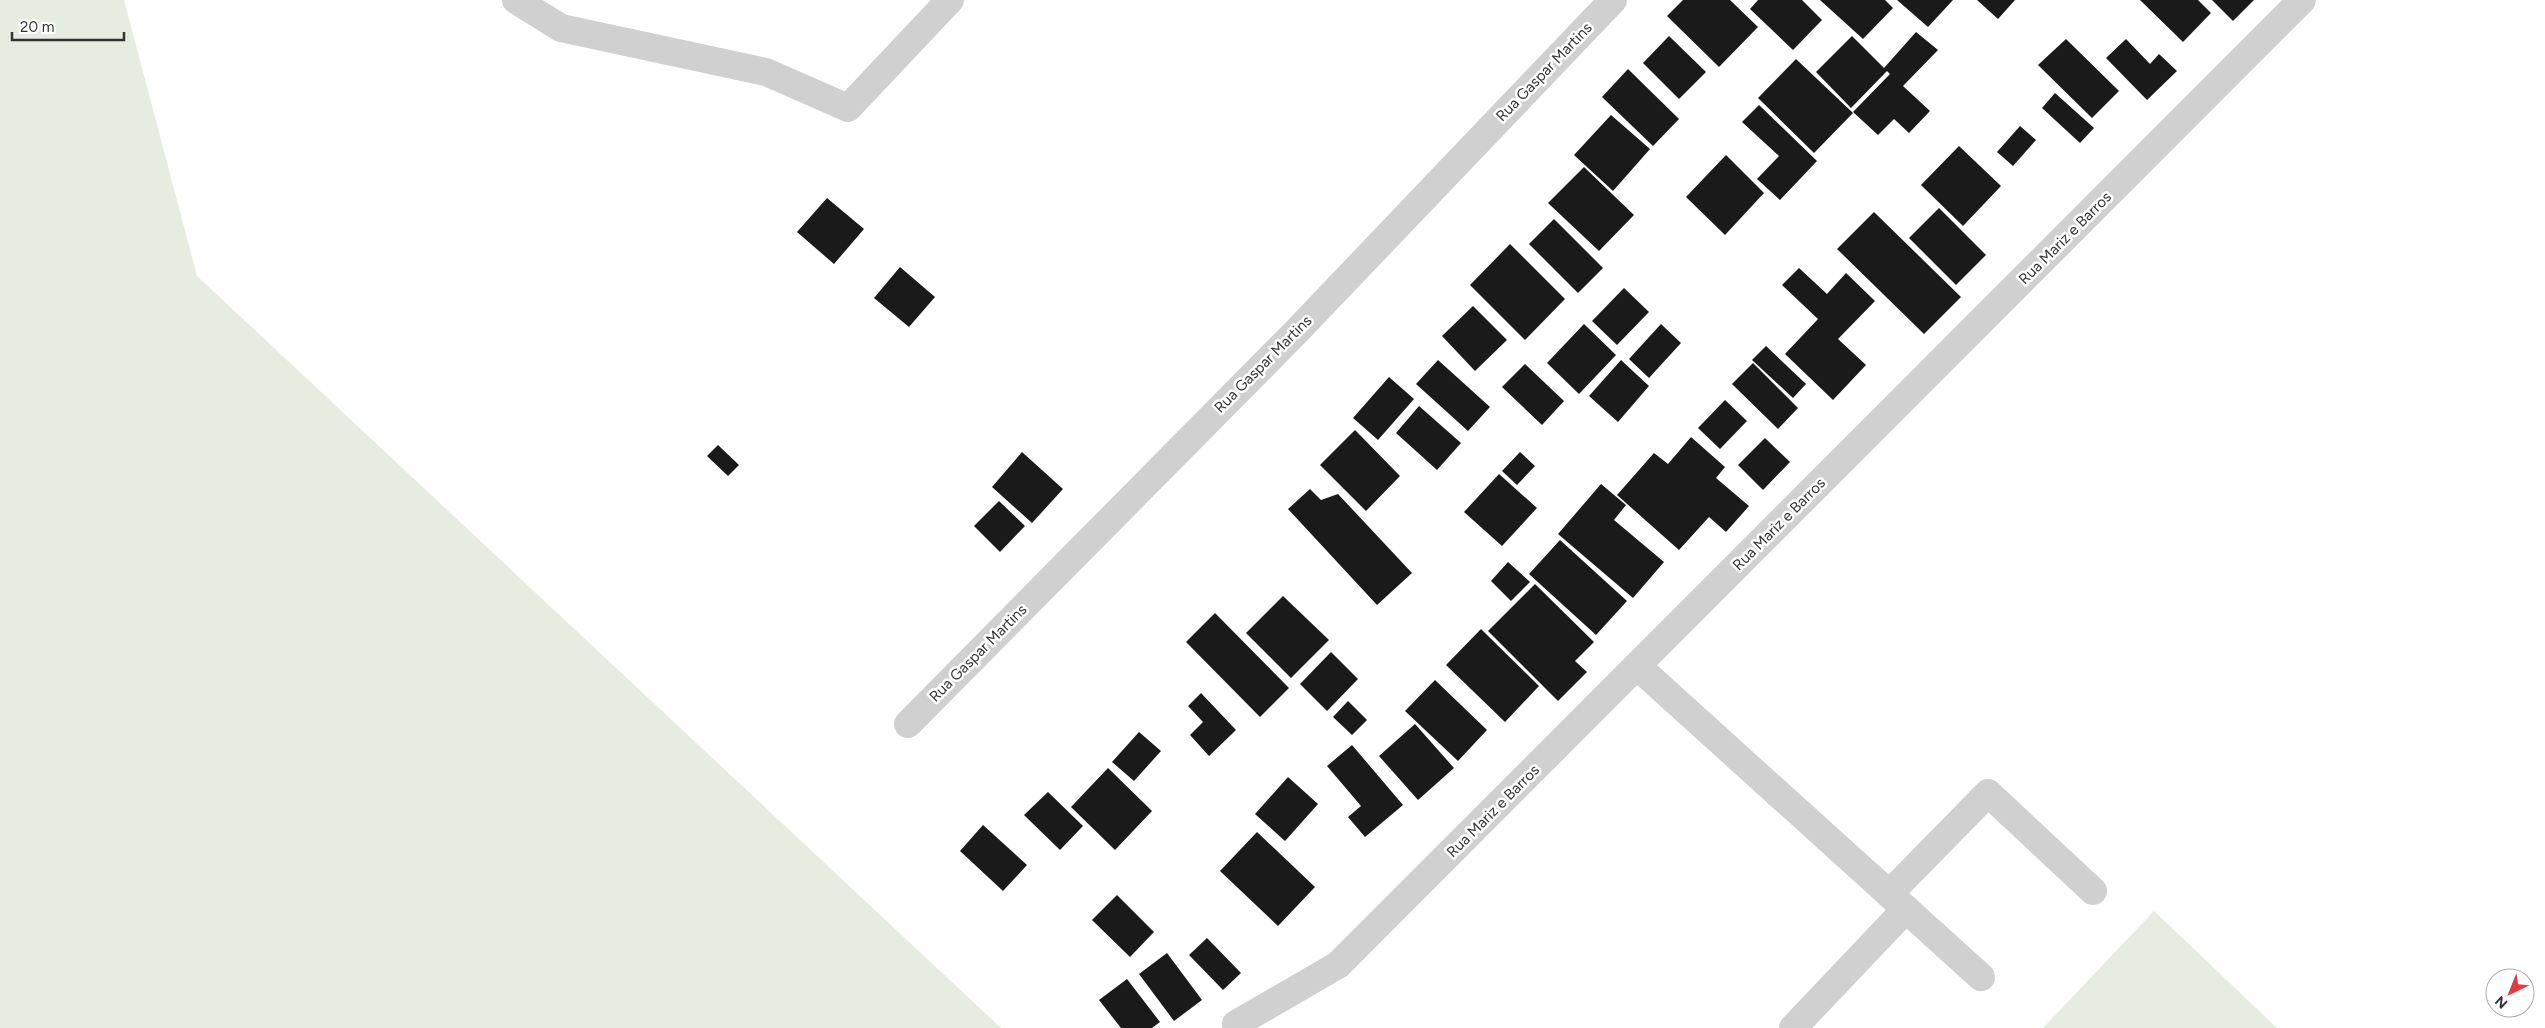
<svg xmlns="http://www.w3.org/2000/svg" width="2545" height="1028" font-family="Figtree,sans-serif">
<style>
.green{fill:#e6ecdf}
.building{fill:#1a1a1a}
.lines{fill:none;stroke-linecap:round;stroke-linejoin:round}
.street{stroke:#d0d0d0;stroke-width:28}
.labels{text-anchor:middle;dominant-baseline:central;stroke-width:5;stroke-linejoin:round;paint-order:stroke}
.street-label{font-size:15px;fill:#333;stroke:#fff}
</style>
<rect width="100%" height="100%" fill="#fff"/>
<!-- green -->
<g class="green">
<path d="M0 0H124L197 276 1001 1028H0Z"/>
<path d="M2154 911 2277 1028H2043Z"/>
</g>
<!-- building -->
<g class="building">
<path d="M1683 0H1730L1758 27 1719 67 1667 16Z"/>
<path d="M1758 0H1802L1822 20 1793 50 1750 9Z"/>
<path d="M1820 0H1885L1893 8 1863 39Z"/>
<path d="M1897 0H1953L1928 27Z"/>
<path d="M1977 0H2015L1998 19Z"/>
<path d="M2140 0H2198L2211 13 2183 42Z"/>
<path d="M2212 0H2254L2233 21Z"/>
<path d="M1916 32 1938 50 1903 86 1930 111 1909 133 1894 119 1878 135 1853 112 1890 74 1887 71 1851 108 1816 72 1852 36 1884 68Z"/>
<path d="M1669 36 1706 72 1679 99 1643 63Z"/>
<path d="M2066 39 2119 91 2092 118 2038 65Z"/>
<path d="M2126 39 2150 64 2159 54 2177 71 2147 100 2106 58Z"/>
<path d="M1796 59 1853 113 1814 153 1758 98Z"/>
<path d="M1628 69 1679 119 1653 146 1602 97Z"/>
<path d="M2055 93 2094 128 2080 143 2042 108Z"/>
<path d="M1759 105 1817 161 1780 200 1757 179 1779 156 1742 122Z"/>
<path d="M1611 115 1650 149 1613 191 1574 155Z"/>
<path d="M2020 126 2036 140 2013 166 1997 152Z"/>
<path d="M1959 146 2001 186 1963 226 1921 185Z"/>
<path d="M1726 155 1764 193 1725 235 1686 197Z"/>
<path d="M1584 167 1634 215 1599 251 1548 203Z"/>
<path d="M827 198 864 229 834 264 797 232Z"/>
<path d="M1939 208 1986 255 1956 285 1909 238Z"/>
<path d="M1874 212 1961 297 1924 334 1837 249Z"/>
<path d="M1554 219 1603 268 1578 293 1529 244Z"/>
<path d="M1510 244 1565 299 1525 340 1470 285Z"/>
<path d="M900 267 935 297 909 327 874 298Z"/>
<path d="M1799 268 1827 294 1846 273 1875 301 1838 339 1866 365 1833 400 1785 354 1818 319 1782 285Z"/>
<path d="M1624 288 1649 312 1617 345 1592 321Z"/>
<path d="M1473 306 1507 340 1475 371 1442 336Z"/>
<path d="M1584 324 1616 355 1579 394 1547 363Z"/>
<path d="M1661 324 1681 343 1649 378 1629 359Z"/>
<path d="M1766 346 1806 384 1793 398 1752 360Z"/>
<path d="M1438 360 1490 407 1468 431 1416 384Z"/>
<path d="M1621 360 1649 386 1618 422 1589 396Z"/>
<path d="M1753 363 1798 408 1778 429 1732 384Z"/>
<path d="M1525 364 1564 401 1542 425 1502 387Z"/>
<path d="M1389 377 1414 399 1378 440 1353 418Z"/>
<path d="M1725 400 1747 421 1720 449 1698 428Z"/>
<path d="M1419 406 1461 443 1437 470 1396 433Z"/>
<path d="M1355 430 1400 476 1366 511 1320 465Z"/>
<path d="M1691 437 1725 467 1716 478 1749 506 1726 532 1709 517 1679 550 1617 495 1654 453 1668 464Z"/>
<path d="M1765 438 1790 462 1763 490 1738 465Z"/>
<path d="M718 445 739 465 728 476 707 456Z"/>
<path d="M1022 452 1063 489 1032 523 992 487Z"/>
<path d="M1520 452 1535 466 1517 485 1502 471Z"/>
<path d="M1499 474 1537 508 1502 546 1464 512Z"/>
<path d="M1601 484 1626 505 1614 520 1664 562 1633 598 1558 534Z"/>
<path d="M1310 489 1321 500 1338 494 1412 573 1377 605 1288 509Z"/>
<path d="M999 501 1025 526 1000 552 974 526Z"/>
<path d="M1560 540 1627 601 1596 635 1529 574Z"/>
<path d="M1508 562 1530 582 1511 601 1491 581Z"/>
<path d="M1535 584 1594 642 1575 661 1587 672 1558 701 1488 631Z"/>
<path d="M1283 596 1329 640 1291 678 1246 633Z"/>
<path d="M1215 613 1289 688 1260 717 1186 642Z"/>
<path d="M1481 629 1539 686 1505 722 1446 665Z"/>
<path d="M1331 652 1358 679 1327 711 1300 684Z"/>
<path d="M1435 680 1487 730 1458 761 1405 711Z"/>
<path d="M1201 693 1236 730 1209 756 1190 735 1203 722 1188 706Z"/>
<path d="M1348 701 1367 720 1352 735 1333 717Z"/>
<path d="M1415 724 1454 768 1418 800 1379 756Z"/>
<path d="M1139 732 1161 751 1134 781 1112 762Z"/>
<path d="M1352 745 1403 805 1365 837 1348 817 1361 806 1327 766Z"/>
<path d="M1108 768 1152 811 1115 850 1071 807Z"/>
<path d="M1288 777 1318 804 1285 841 1255 814Z"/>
<path d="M1048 792 1083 826 1060 850 1024 815Z"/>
<path d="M983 825 1027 865 1003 891 960 851Z"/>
<path d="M1257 832 1315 887 1278 926 1220 871Z"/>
<path d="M1117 895 1154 932 1130 957 1092 920Z"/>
<path d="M1207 938 1241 973 1223 990 1189 955Z"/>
<path d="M1167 953 1202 1000 1174 1021 1139 974Z"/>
<path d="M1127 979 1160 1022 1152 1028H1121L1099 1000Z"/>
</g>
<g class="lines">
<!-- street -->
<g class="street">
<path d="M516 0 561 28 766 72 848 108 950 0"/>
<path d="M1637 666 1981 977"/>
<path d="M908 724 1296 332 1613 0"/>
<path d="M1889 894 1988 793 2093 891"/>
<path d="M1236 1024 1338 965 2302 0"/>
<path d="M1793 1028 1906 909"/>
</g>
</g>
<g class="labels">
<!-- street labels -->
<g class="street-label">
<text transform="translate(1544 72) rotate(-46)">Rua Gaspar Martins</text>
<text transform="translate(2065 238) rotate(-45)">Rua Mariz e Barros</text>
<text transform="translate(1263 364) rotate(-45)">Rua Gaspar Martins</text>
<text transform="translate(1779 524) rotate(-45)">Rua Mariz e Barros</text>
<text transform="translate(978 653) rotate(-45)">Rua Gaspar Martins</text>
<text transform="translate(1493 811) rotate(-45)">Rua Mariz e Barros</text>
</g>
</g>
<!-- north arrow -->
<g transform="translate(2510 993) rotate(223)"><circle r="24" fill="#ffffff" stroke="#adadad"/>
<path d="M0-4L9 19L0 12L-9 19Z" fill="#e63946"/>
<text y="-8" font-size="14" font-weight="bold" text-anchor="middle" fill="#333333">N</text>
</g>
<!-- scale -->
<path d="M12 32v8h112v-8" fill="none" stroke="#333333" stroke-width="2.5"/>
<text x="20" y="32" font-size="15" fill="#333333" stroke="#ffffff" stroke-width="4" paint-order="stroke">20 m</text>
</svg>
